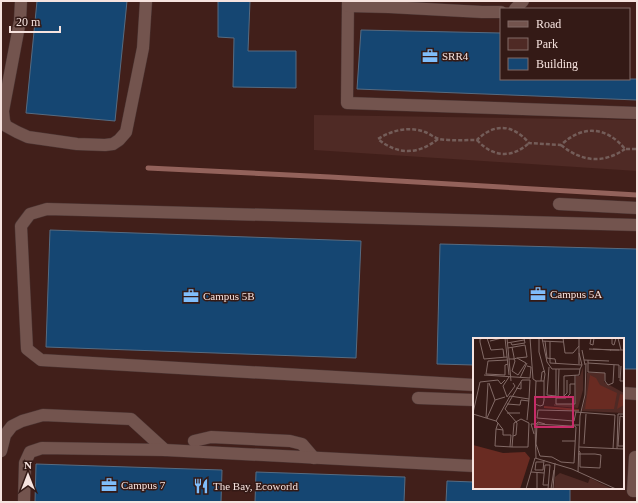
<svg xmlns="http://www.w3.org/2000/svg" width="638" height="503" font-family="Georgia,serif">
<style>
.built{fill:#411f1a;fill-rule:evenodd}
.green{fill:#4f2a25}
.lines{fill:none;stroke-linecap:round;stroke-linejoin:round}
.stream{stroke:#93625b;stroke-width:5}
.building{fill:#154672;stroke:#566b81}
.minor-casing{stroke:#4b3533;stroke-width:13}
.path{stroke:#745d59;stroke-width:2.5;stroke-dasharray:4 2;stroke-linecap:butt}
.minor{stroke:#73544e;stroke-width:12}
.labels{text-anchor:middle;dominant-baseline:central;stroke-width:3;stroke-linejoin:round;paint-order:stroke}
.poi-label{font-size:11px;fill:#f6e3df;stroke:#341a16;text-anchor:start}
.inset-river{fill:none;stroke:#692b22;stroke-width:2}
.inset-road{fill:none;stroke:#826a66;stroke-width:1}
.view{fill:#c72c68;fill-opacity:0.15;stroke:#c72c68;stroke-width:2}
.inset-edge{fill:none;stroke:#f6e3df;stroke-width:2}
</style>
<rect width="100%" height="100%" fill="#341a16"/>
<!-- built -->
<path class="built" d="M1 1H637V502H1ZM501 9H629V79H501ZM474 339H623V488H474Z"/>
<!-- green -->
<path class="green" d="M314 115 637 120V171L314 150Z"/>
<g class="lines">
<!-- stream -->
<path class="stream" d="M148 168 330 177 637 195"/>
</g>
<!-- building -->
<g class="building">
<path d="M37 1H127L115 121 26 113Z"/>
<path d="M218 1H250L248 51H296V88L233 87 234 38 218 37Z"/>
<path d="M361 30 501 33V79H637V100L357 89Z"/>
<path d="M50 230 361 241 356 358 46 347Z"/>
<path d="M440 244 637 249V369H623V339H474V365L437 364Z"/>
<path d="M36 464 222 470 221 502H35Z"/>
<path d="M256 472 405 477 404 502H255Z"/>
<path d="M447 481 474 482V488H570V502H446Z"/>
</g>
<g class="lines">
<defs>
<g id="minor">
<path d="M21 1 20 21 3 111 4 121 6 126 17 132 28 137 77 144 105 145 113 144 119 140 126 132 143 48 146 1"/>
<path d="M348 1 347 103 637 113"/>
<path d="M348 6 389 7 482 12H501"/>
<path d="M515 9 523 1"/>
<path d="M559 204 637 208"/>
<path d="M474 385 41 360 27 349 21 226 30 214 47 209 637 225"/>
<path d="M623 393 637 394"/>
<path d="M418 398 474 400"/>
<path d="M194 441 211 437 290 441 302 444 314 458"/>
<path d="M1 451 5 435 12 426 22 421 43 415 131 419 165 450"/>
<path d="M635 457 633 491H637"/>
<path d="M24 502 25 463 30 452 42 448 165 450 474 466"/>
</g>
</defs>
<!-- minor casing -->
<use href="#minor" class="minor-casing"/>
<!-- path -->
<g class="path">
<path d="M438 139C418 155 397 155 378 139 392 130 409 126 425 132 430 134 435 138 439 139 451 141 465 140 477 140 494 123 513 124 529 143L561 145C582 125 606 126 625 149H637"/>
<path d="M477 140C492 157 512 159 529 143"/>
<path d="M561 145C582 162 603 164 625 149"/>
</g>
<!-- minor -->
<use href="#minor" class="minor"/>
</g>
<!-- icons -->
<defs>
<symbol id="office-bare" viewBox="-9 -9 18 18"><path d="M-6-3h4V-5.5h4V-3h4V5H-6ZM-1-4.5V-3h2v-1.5ZM-6 0V1H6V0Z" fill="#80bdfa" stroke="#341a16" stroke-width="2.5" paint-order="stroke"/></symbol>
<symbol id="restaurant-bare" viewBox="-9 -9 18 18"><path d="M-5-6h1v4h1v-4h1v4h1v-4h1v5L-1.5 .5V6h-2V.5L-5-1ZM5-6V6H3V1.5H1.5Q1.5-4 5-6Z" fill="#80bdfa" stroke="#341a16" stroke-width="2.5" paint-order="stroke"/></symbol>
</defs>
<g fill-rule="evenodd">
<use href="#office-bare" x="419" y="45" width="22" height="22"/>
<use href="#office-bare" x="527" y="283" width="22" height="22"/>
<use href="#office-bare" x="180" y="285" width="22" height="22"/>
<use href="#office-bare" x="98" y="474" width="22" height="22"/>
<use href="#restaurant-bare" x="190" y="475" width="22" height="22"/>
</g>
<g class="labels">
<!-- poi labels -->
<g class="poi-label">
<text x="442" y="56">SRR4</text>
<text x="550" y="294">Campus 5A</text>
<text x="203" y="296">Campus 5B</text>
<text x="121" y="485">Campus 7</text>
<text x="213" y="486">The Bay, Ecoworld</text>
</g>
</g>
<!-- overview -->
<g transform="translate(473 338)">
<rect width="151" height="151" fill="#341a16"/>
<path d="M110 29V52L105 70 81 68V66H102L103 38H107ZM114 35H132L131 44 151 55V75L109 73 113 57ZM87 135 115 145 117 140 139 151H81L82 139Z" fill="#4f2a25"/>
<path d="M117 37 123 40 127 47 144 55 141 71H112ZM147 56 151 57V67L144 71ZM0 107 30 115 52 114 57 120 47 151H1Z" fill="#692b22"/>
<path class="inset-river" d="M71 69 106 72"/>
<path class="inset-road" d="M11 0 7 1V4L11 21 34 19M14 0 18 12 30 11 31 19M32 0 36 37M34 0 38 43M57 0 60 41 63 43M118 0 117 6 120 7 121 0M139 0V6L141 7 143 0M145 0 148 12M17 3 29 0M69 3 90 4M72 3 74 20M77 4V25L109 27M34 5 51 2M38 5 39 7 52 5 51 0M106 8 100 15H92L90 0H69L74 24 79 31H107L109 27 106 15M35 10 52 7 54 19 44 20M116 11 146 12M120 11 138 12M109 12 112 27M137 12H151M73 20 82 21 83 26M36 21H41L44 20 53 25 45 37 39 33 42 23 41 21V19L39 9M34 22 15 23 13 36 32 37V27L35 26M111 22 136 23M115 22V34L132 35V43L135 47 140 45 141 27M115 25 146 27V40M106 26V0M148 28 147 43H151M76 29 74 57 83 58M83 31V66H102V37M11 37 57 40 58 29 54 28M36 39 30 48 34 59 42 48 40 45M47 40 54 25M63 43 62 66 67 68 70 67 71 62V43M63 43H71L72 36 66 14V0M68 43 69 34 72 33M16 45 22 62 32 59M43 50 48 51V44M91 58 94 55V42M83 60H93L97 56V46H102M85 60 86 31M91 60V38L106 37 107 31M34 66 47 67 48 62 56 63M102 74 142 77 140 111M103 74 101 83 64 80 65 72 106 73M0 75 7 44 25 42 28 46 32 42M34 75H47M0 76 23 83 37 58 56 61 54 82M151 79 147 78 145 108H151M13 80 15 45M14 80 22 62M48 81 56 85 55 109H39L41 85ZM23 83 25 85 28 89 29 90 30 92 23 91 25 85M100 87 103 89 101 125 88 124 79 119 67 118 63 106 64 86 98 88 100 87H106M23 91 22 108 39 109M30 92V97H38L37 109M61 96 58 86H62M40 98 43 97 44 85 32 71 49 42H57L56 61M89 103H102M111 106 113 76M106 109 151 111M144 111 145 76H151M105 116H122L128 117 127 130 107 129V114L106 113M63 120 62 87 65 84 72 86M70 124H63L62 132H70L71 122M58 134 71 135M105 134 107 78 112 57 113 25M75 147H70L72 127H77M53 151 62 120 99 131 143 151M64 151V134M75 151 77 127M78 151 81 132M80 151 82 125"/>
<path class="view" d="M62 59H100V89H62Z"/>
<rect width="151" height="151" class="inset-edge"/>
</g>
<!-- border -->
<rect width="638" height="503" fill="none" stroke="#f6e3df" stroke-width="4"/>
<!-- legend -->
<rect x="500" y="8" width="130" height="72" fill="#341a16" stroke="#826a66"/>
<rect x="508" y="21" width="20" height="6" fill="#73544e" stroke="#826a66"/>
<text x="536" y="28" font-size="12" fill="#f6e3df">Road</text>
<rect x="508" y="38" width="20" height="12" fill="#4f2a25" stroke="#826a66"/>
<text x="536" y="48" font-size="12" fill="#f6e3df">Park</text>
<rect x="508" y="58" width="20" height="12" fill="#154672" stroke="#826a66"/>
<text x="536" y="68" font-size="12" fill="#f6e3df">Building</text>
<!-- north arrow -->
<g transform="translate(28 475)" stroke="#341a16" stroke-width="3" paint-order="stroke">
<path d="M0-3L7 15L0 10L-7 15Z" fill="#f6e3df"/>
<text y="-6" font-size="11" font-weight="bold" text-anchor="middle" fill="#f6e3df">N</text>
</g>
<!-- scale -->
<path d="M10 26v6h50v-6" fill="none" stroke="#f6e3df" stroke-width="2"/>
<text x="16" y="26" font-size="12" fill="#f6e3df" stroke="#341a16" stroke-width="3" paint-order="stroke">20 m</text>
</svg>
